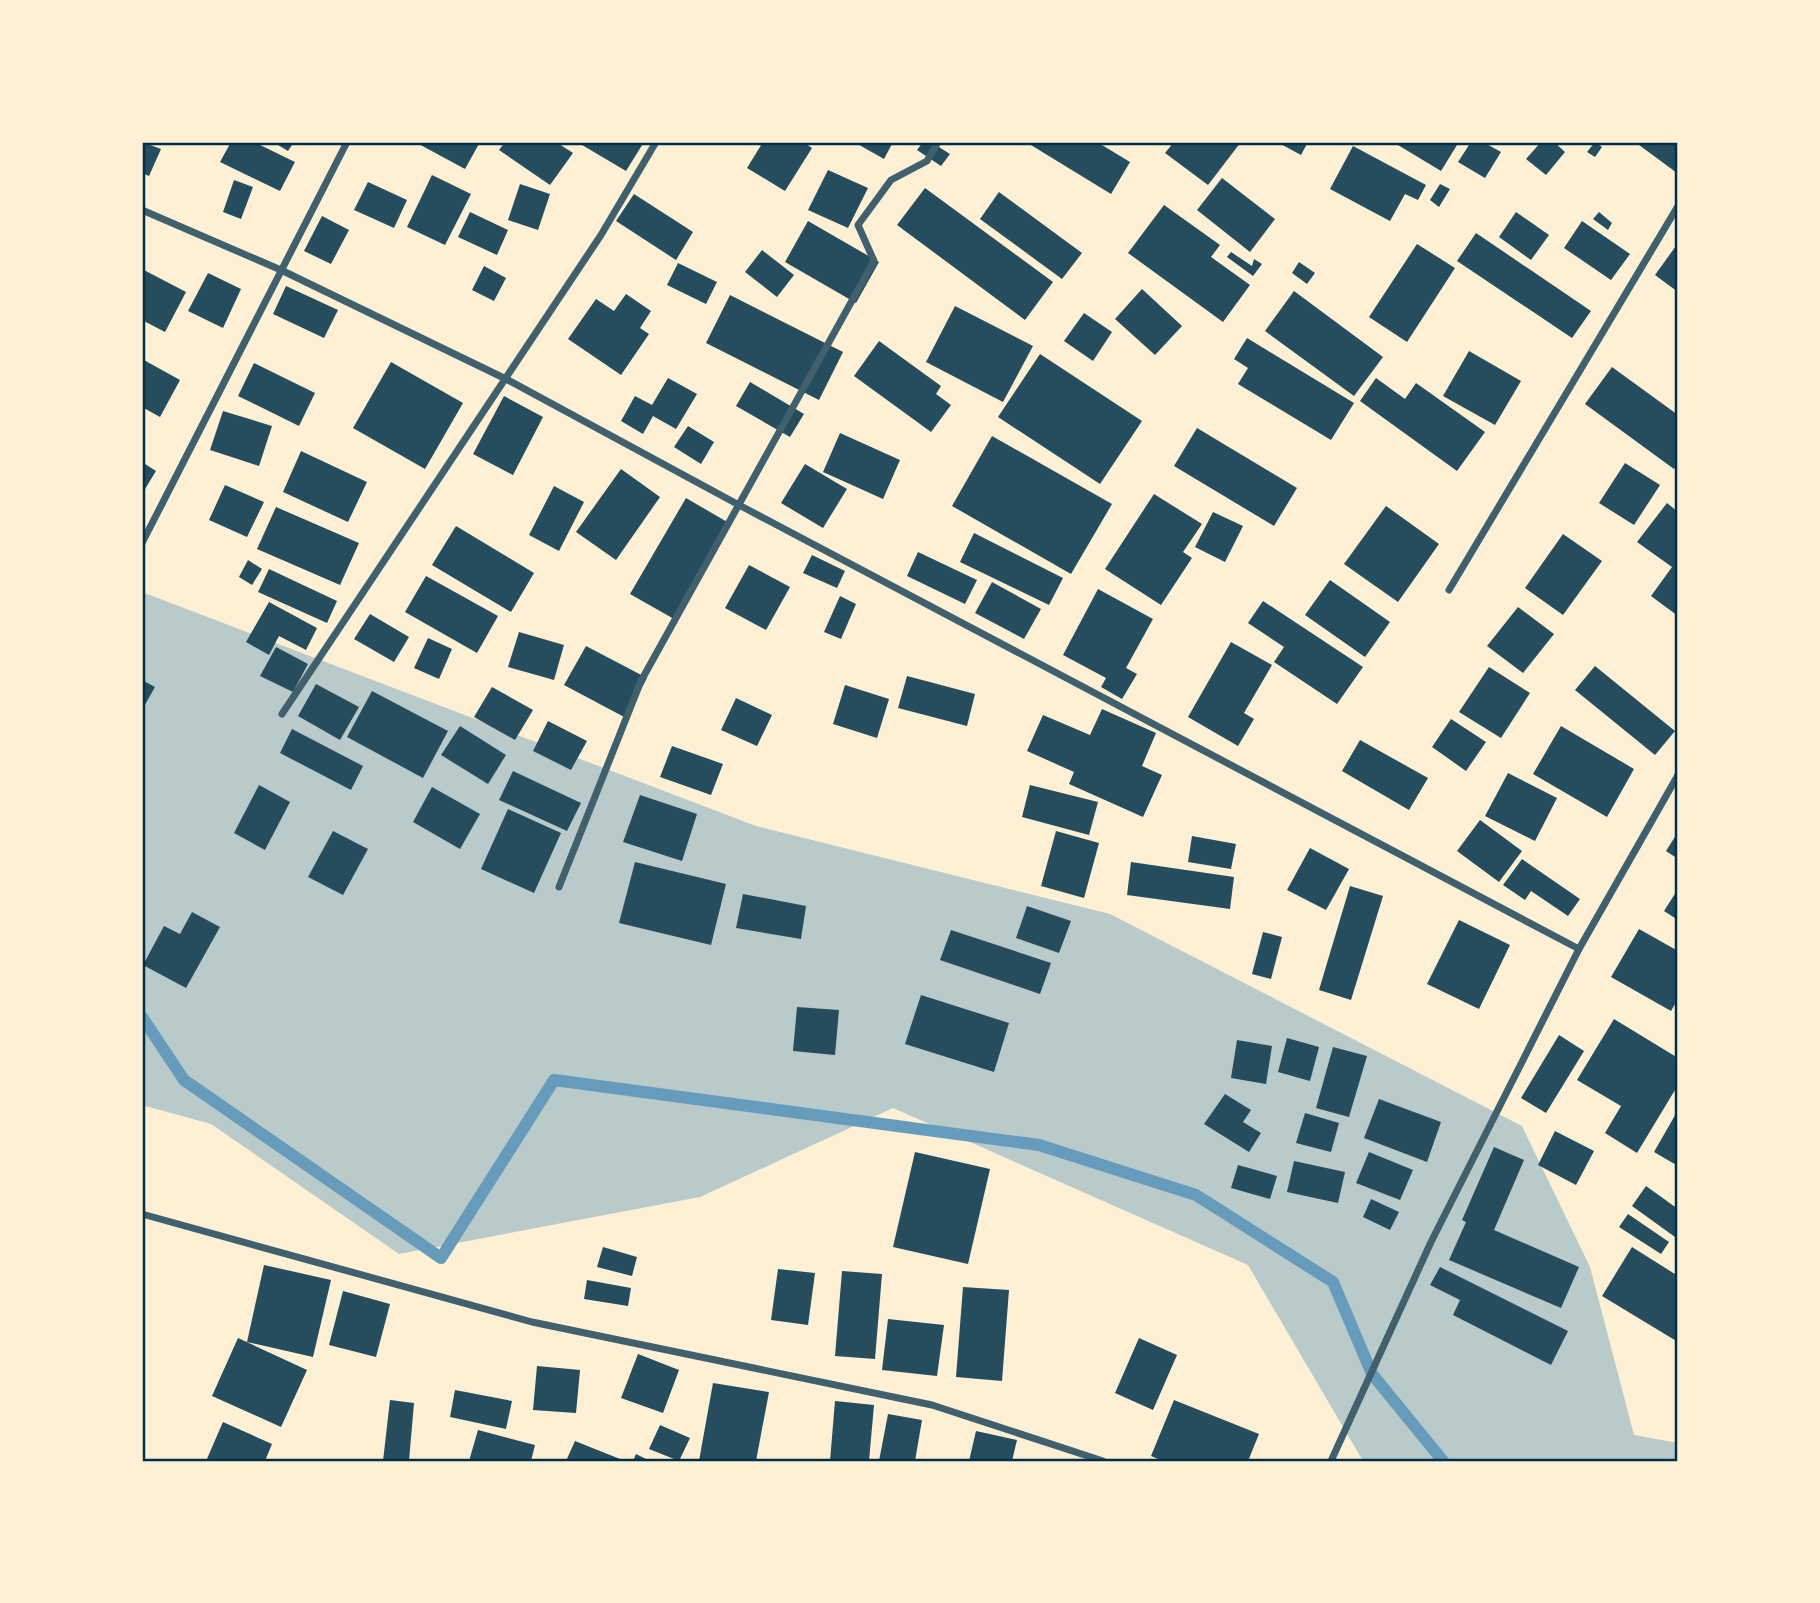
<svg xmlns="http://www.w3.org/2000/svg" width="1820" height="1603" font-family="'Sofia Sans Condensed',sans-serif">
<style>
.green{fill:#b9caca}
.lines{fill:none;stroke-linecap:round;stroke-linejoin:round}
.stream{stroke:#669bbc;stroke-width:12}
.building{fill:#264d5e}
.minor{stroke:#3f606c;stroke-width:7}
.neatline{fill:none;stroke:#003049;stroke-width:2.5}
</style>
<rect width="100%" height="100%" fill="#fdf0d5"/>
<!-- green -->
<path class="green" d="M142 592 756 826 1110 914 1522 1126 1590 1267 1634 1435 1678 1443V1461H1363L1248 1265 893 1108 700 1197 399 1254 211 1124 142 1105Z"/>
<g class="lines">
<!-- stream -->
<path class="stream" d="M142 1017 184 1080 441 1258 554 1080 1039 1145 1196 1195 1333 1282 1372 1374 1443 1461"/>
</g>
<!-- building -->
<g class="building">
<path d="M142 142 161 149 149 176 142 173Z"/>
<path d="M231 142H254L295 162 280 191 220 162Z"/>
<path d="M273 142H294L288 151Z"/>
<path d="M415 142H480L465 169Z"/>
<path d="M505 142H556L573 153 550 185 499 150Z"/>
<path d="M577 142H644L626 171Z"/>
<path d="M763 142H803L812 148 785 191 747 168Z"/>
<path d="M854 142H893L884 159Z"/>
<path d="M923 142H931L950 154 941 166 917 150Z"/>
<path d="M1026 142H1097L1130 162 1111 194Z"/>
<path d="M1174 142H1241L1208 185 1165 153Z"/>
<path d="M1277 142H1308L1301 155Z"/>
<path d="M1393 142H1452L1457 145 1441 171Z"/>
<path d="M1471 142H1483L1501 152 1485 178 1458 162Z"/>
<path d="M1541 142H1554L1565 152 1546 175 1526 159Z"/>
<path d="M1595 142 1602 147 1595 157 1587 152Z"/>
<path d="M1635 142H1675L1678 144V171L1677 173Z"/>
<path d="M1353 146 1426 185 1418 200 1405 194 1390 221 1330 189Z"/>
<path d="M828 170 868 188 848 228 808 210Z"/>
<path d="M432 175 471 194 445 245 407 227Z"/>
<path d="M1222 178 1275 219 1250 252 1197 210Z"/>
<path d="M234 180 253 187 241 219 223 212Z"/>
<path d="M368 182 407 200 394 228 354 210Z"/>
<path d="M520 184 550 194 538 230 508 220Z"/>
<path d="M1440 184 1450 189 1439 207 1430 200Z"/>
<path d="M925 188 1053 282 1025 320 897 225Z"/>
<path d="M999 192 1082 253 1062 279 980 219Z"/>
<path d="M634 194 693 232 676 260 616 221Z"/>
<path d="M1164 205 1220 245 1211 257 1250 285 1223 322 1128 253Z"/>
<path d="M470 212 508 230 497 255 458 237Z"/>
<path d="M1516 212 1549 235 1531 260 1499 237Z"/>
<path d="M1599 212 1612 223 1608 230 1593 219Z"/>
<path d="M322 216 349 230 331 264 304 251Z"/>
<path d="M808 221 879 262 856 303 785 262Z"/>
<path d="M1582 221 1630 254 1611 280 1564 248Z"/>
<path d="M1476 233 1591 311 1572 338 1457 261Z"/>
<path d="M1678 243V292L1655 275Z"/>
<path d="M1417 244 1455 268 1407 342 1369 317Z"/>
<path d="M762 250 794 275 777 297 745 272Z"/>
<path d="M1231 252 1252 266 1254 259 1262 264 1253 276 1227 257Z"/>
<path d="M1299 262 1315 273 1307 284 1292 273Z"/>
<path d="M678 263 717 282 706 304 667 285Z"/>
<path d="M484 266 506 278 494 301 472 290Z"/>
<path d="M142 269 186 292 165 332 142 320Z"/>
<path d="M208 273 241 289 223 328 188 311Z"/>
<path d="M286 286 338 310 324 338 273 314Z"/>
<path d="M1142 289 1182 326 1155 355 1115 319Z"/>
<path d="M1294 291 1383 357 1354 396 1265 331Z"/>
<path d="M626 294 651 311 640 328 649 334 621 375 568 339 596 299 614 311Z"/>
<path d="M730 295 843 352 819 400 706 343Z"/>
<path d="M955 306 1033 346 1003 402 926 362Z"/>
<path d="M1084 313 1112 332 1093 361 1064 341Z"/>
<path d="M1247 338 1354 403 1331 440 1238 384 1248 368 1234 359Z"/>
<path d="M879 341 941 386 936 394 951 405 931 432 854 376Z"/>
<path d="M1469 351 1521 381 1495 425 1443 396Z"/>
<path d="M1040 354 1142 421 1100 484 998 417Z"/>
<path d="M142 359 180 380 160 417 142 407Z"/>
<path d="M391 362 463 403 425 469 353 428Z"/>
<path d="M254 363 315 393 299 426 238 396Z"/>
<path d="M1612 367 1678 415V463L1674 469 1585 404Z"/>
<path d="M668 378 697 394 676 429 653 416 643 434 621 421 635 396 652 405Z"/>
<path d="M1376 378 1405 399 1416 383 1485 432 1457 471 1360 401Z"/>
<path d="M750 382 804 414 790 437 736 406Z"/>
<path d="M504 396 543 417 513 475 473 454Z"/>
<path d="M223 411 272 426 259 466 210 450Z"/>
<path d="M688 426 714 442 701 464 674 447Z"/>
<path d="M1197 428 1297 488 1274 526 1174 466Z"/>
<path d="M840 433 900 460 883 499 823 472Z"/>
<path d="M992 436 1112 504 1071 574 952 506Z"/>
<path d="M301 451 367 482 348 522 283 492Z"/>
<path d="M142 462 156 471 142 494Z"/>
<path d="M1625 463 1660 485 1634 525 1599 503Z"/>
<path d="M805 464 847 489 823 528 781 503Z"/>
<path d="M621 469 660 497 616 560 576 532Z"/>
<path d="M225 485 264 502 247 537 209 520Z"/>
<path d="M554 486 584 502 559 551 529 535Z"/>
<path d="M1154 494 1202 524 1183 552 1192 558 1161 605 1105 569Z"/>
<path d="M686 498 729 523 674 619 630 594Z"/>
<path d="M1667 503 1678 512V616L1651 596 1672 567 1637 542Z"/>
<path d="M1386 506 1439 544 1398 602 1344 564Z"/>
<path d="M276 507 359 543 340 585 257 549Z"/>
<path d="M1213 512 1243 526 1225 562 1195 547Z"/>
<path d="M456 526 534 573 511 612 432 565Z"/>
<path d="M974 533 1063 578 1049 605 960 562Z"/>
<path d="M1563 534 1602 561 1563 615 1525 588Z"/>
<path d="M918 552 977 580 965 604 907 576Z"/>
<path d="M812 555 845 571 837 588 803 573Z"/>
<path d="M248 560 262 569 252 585 239 577Z"/>
<path d="M749 565 790 587 766 630 725 608Z"/>
<path d="M269 569 337 601 327 623 258 592Z"/>
<path d="M426 576 498 616 477 653 405 612Z"/>
<path d="M1330 580 1390 622 1365 657 1305 615Z"/>
<path d="M992 582 1041 609 1024 639 975 613Z"/>
<path d="M1098 589 1153 619 1126 668 1137 674 1122 699 1101 687 1106 678 1063 655Z"/>
<path d="M840 596 856 604 841 639 824 632Z"/>
<path d="M1263 601 1363 667 1337 704 1274 662 1284 647 1248 623Z"/>
<path d="M269 602 317 628 306 650 279 636 269 655 246 642Z"/>
<path d="M1518 607 1554 634 1523 673 1487 646Z"/>
<path d="M370 614 409 637 394 662 354 639Z"/>
<path d="M519 632 564 645 554 680 508 667Z"/>
<path d="M428 638 452 649 439 679 414 668Z"/>
<path d="M1231 642 1272 665 1244 713 1254 719 1238 746 1188 717Z"/>
<path d="M586 646 647 678 626 718 564 685Z"/>
<path d="M276 647 308 664 293 692 260 676Z"/>
<path d="M1595 666 1675 731 1655 755 1575 690Z"/>
<path d="M1489 667 1530 693 1501 738 1459 712Z"/>
<path d="M907 676 975 694 967 726 898 708Z"/>
<path d="M142 680 155 687 142 710Z"/>
<path d="M316 684 359 707 340 740 298 716Z"/>
<path d="M845 685 889 699 877 738 833 724Z"/>
<path d="M492 687 533 710 515 740 474 717Z"/>
<path d="M372 691 448 731 423 778 347 737Z"/>
<path d="M736 698 772 715 757 746 721 730Z"/>
<path d="M1102 709 1156 733 1142 766 1162 775 1143 817 1069 784 1074 772 1027 751 1043 715 1090 735Z"/>
<path d="M1451 719 1486 742 1466 771 1432 747Z"/>
<path d="M548 721 587 741 571 770 533 751Z"/>
<path d="M460 726 506 755 488 784 441 755Z"/>
<path d="M1561 726 1634 769 1607 817 1533 774Z"/>
<path d="M292 729 363 766 351 790 280 753Z"/>
<path d="M1360 740 1428 778 1409 810 1342 771Z"/>
<path d="M672 746 723 764 711 795 660 777Z"/>
<path d="M513 771 581 803 567 831 499 800Z"/>
<path d="M1508 773 1557 798 1535 841 1485 816Z"/>
<path d="M259 785 290 802 265 850 234 833Z"/>
<path d="M1030 785 1098 802 1089 835 1022 817Z"/>
<path d="M432 787 480 814 460 849 413 822Z"/>
<path d="M640 795 697 814 682 861 623 842Z"/>
<path d="M508 809 561 833 534 893 481 869Z"/>
<path d="M1480 820 1522 851 1499 882 1457 851Z"/>
<path d="M333 831 368 849 343 895 308 877Z"/>
<path d="M1056 831 1099 843 1084 898 1041 886Z"/>
<path d="M1678 832V859L1666 851Z"/>
<path d="M1192 836 1236 844 1231 869 1188 862Z"/>
<path d="M1310 848 1349 869 1326 910 1287 890Z"/>
<path d="M1522 859 1580 899 1568 916 1531 891 1525 900 1503 885Z"/>
<path d="M635 862 726 884 711 945 619 923Z"/>
<path d="M1131 862 1234 877 1230 909 1127 895Z"/>
<path d="M1350 886 1383 896 1351 1000 1319 990Z"/>
<path d="M1678 889V920L1664 911Z"/>
<path d="M743 894 806 906 801 939 736 928Z"/>
<path d="M1027 906 1071 921 1059 953 1016 938Z"/>
<path d="M192 912 220 927 186 988 143 965 164 926 180 934Z"/>
<path d="M1459 920 1510 945 1479 1009 1427 984Z"/>
<path d="M1639 929 1678 951V999L1671 1011 1611 977Z"/>
<path d="M951 930 1051 963 1040 994 940 960Z"/>
<path d="M1263 932 1282 937 1271 979 1252 974Z"/>
<path d="M921 995 1009 1023 994 1072 905 1044Z"/>
<path d="M797 1007 839 1010 835 1055 793 1051Z"/>
<path d="M1614 1019 1678 1058V1085L1637 1153 1605 1133 1621 1106 1577 1080Z"/>
<path d="M1559 1035 1584 1051 1546 1113 1521 1098Z"/>
<path d="M1287 1038 1319 1047 1310 1081 1278 1072Z"/>
<path d="M1237 1040 1272 1046 1266 1084 1231 1078Z"/>
<path d="M1333 1047 1367 1056 1349 1117 1316 1108Z"/>
<path d="M1225 1094 1251 1110 1243 1122 1261 1133 1249 1152 1204 1124Z"/>
<path d="M1379 1099 1441 1122 1427 1162 1364 1138Z"/>
<path d="M1678 1110V1166L1654 1152Z"/>
<path d="M1305 1113 1339 1123 1331 1152 1296 1143Z"/>
<path d="M1555 1131 1594 1151 1576 1185 1538 1165Z"/>
<path d="M1494 1147 1524 1160 1494 1230 1579 1267 1561 1308 1449 1260 1466 1222 1462 1220Z"/>
<path d="M915 1152 990 1169 968 1264 893 1247Z"/>
<path d="M1369 1152 1413 1170 1400 1200 1356 1183Z"/>
<path d="M1294 1161 1345 1172 1338 1203 1287 1192Z"/>
<path d="M1238 1165 1277 1176 1270 1199 1231 1188Z"/>
<path d="M1646 1186 1678 1209V1232L1675 1237 1632 1206Z"/>
<path d="M1371 1199 1399 1212 1390 1230 1363 1217Z"/>
<path d="M1628 1214 1669 1242 1661 1254 1619 1227Z"/>
<path d="M603 1247 637 1257 632 1276 597 1267Z"/>
<path d="M1632 1247 1678 1276V1342L1602 1296Z"/>
<path d="M264 1265 331 1280 313 1357 247 1342Z"/>
<path d="M1440 1267 1568 1331 1551 1365 1453 1315 1460 1300 1430 1285Z"/>
<path d="M778 1269 815 1273 808 1325 771 1320Z"/>
<path d="M842 1271 882 1274 875 1359 835 1356Z"/>
<path d="M587 1280 631 1288 628 1306 584 1299Z"/>
<path d="M963 1287 1009 1290 1002 1381 956 1377Z"/>
<path d="M343 1291 390 1304 376 1357 329 1345Z"/>
<path d="M888 1319 944 1325 937 1376 882 1370Z"/>
<path d="M238 1338 307 1370 281 1427 212 1396Z"/>
<path d="M1139 1338 1177 1355 1153 1410 1115 1393Z"/>
<path d="M638 1354 679 1370 663 1413 621 1398Z"/>
<path d="M537 1366 580 1370 576 1413 533 1410Z"/>
<path d="M713 1383 769 1392 756 1461H699Z"/>
<path d="M455 1390 512 1401 506 1429 450 1417Z"/>
<path d="M390 1400 414 1403 409 1461H383Z"/>
<path d="M1174 1400 1259 1434 1248 1461H1163L1151 1456Z"/>
<path d="M835 1401 874 1405 869 1461H830Z"/>
<path d="M888 1414 922 1420 915 1461H879Z"/>
<path d="M223 1422 272 1444 265 1461H206Z"/>
<path d="M660 1425 690 1438 679 1461 649 1449Z"/>
<path d="M478 1430 535 1445 531 1461H469Z"/>
<path d="M976 1431 1017 1440 1012 1461H969Z"/>
<path d="M575 1441 620 1459 619 1461H566Z"/>
<path d="M636 1454 650 1461H633Z"/>
</g>
<g class="lines">
<!-- minor -->
<g class="minor">
<path d="M142 210 281 270 506 379 739 505 1579 949"/>
<path d="M142 543 347 142"/>
<path d="M1449 590 1678 206"/>
<path d="M282 714 601 235 656 142"/>
<path d="M559 887 641 681 874 261 858 225 891 180 927 161 938 142"/>
<path d="M142 1214 532 1322 932 1405 1103 1461"/>
<path d="M1331 1461 1431 1242 1579 949 1678 775"/>
</g>
</g>
<!-- border -->
<rect width="1820" height="1603" fill="none" stroke="#fdf0d5" stroke-width="287"/>
<rect x="144" y="144" width="1532" height="1316" class="neatline"/>
</svg>
